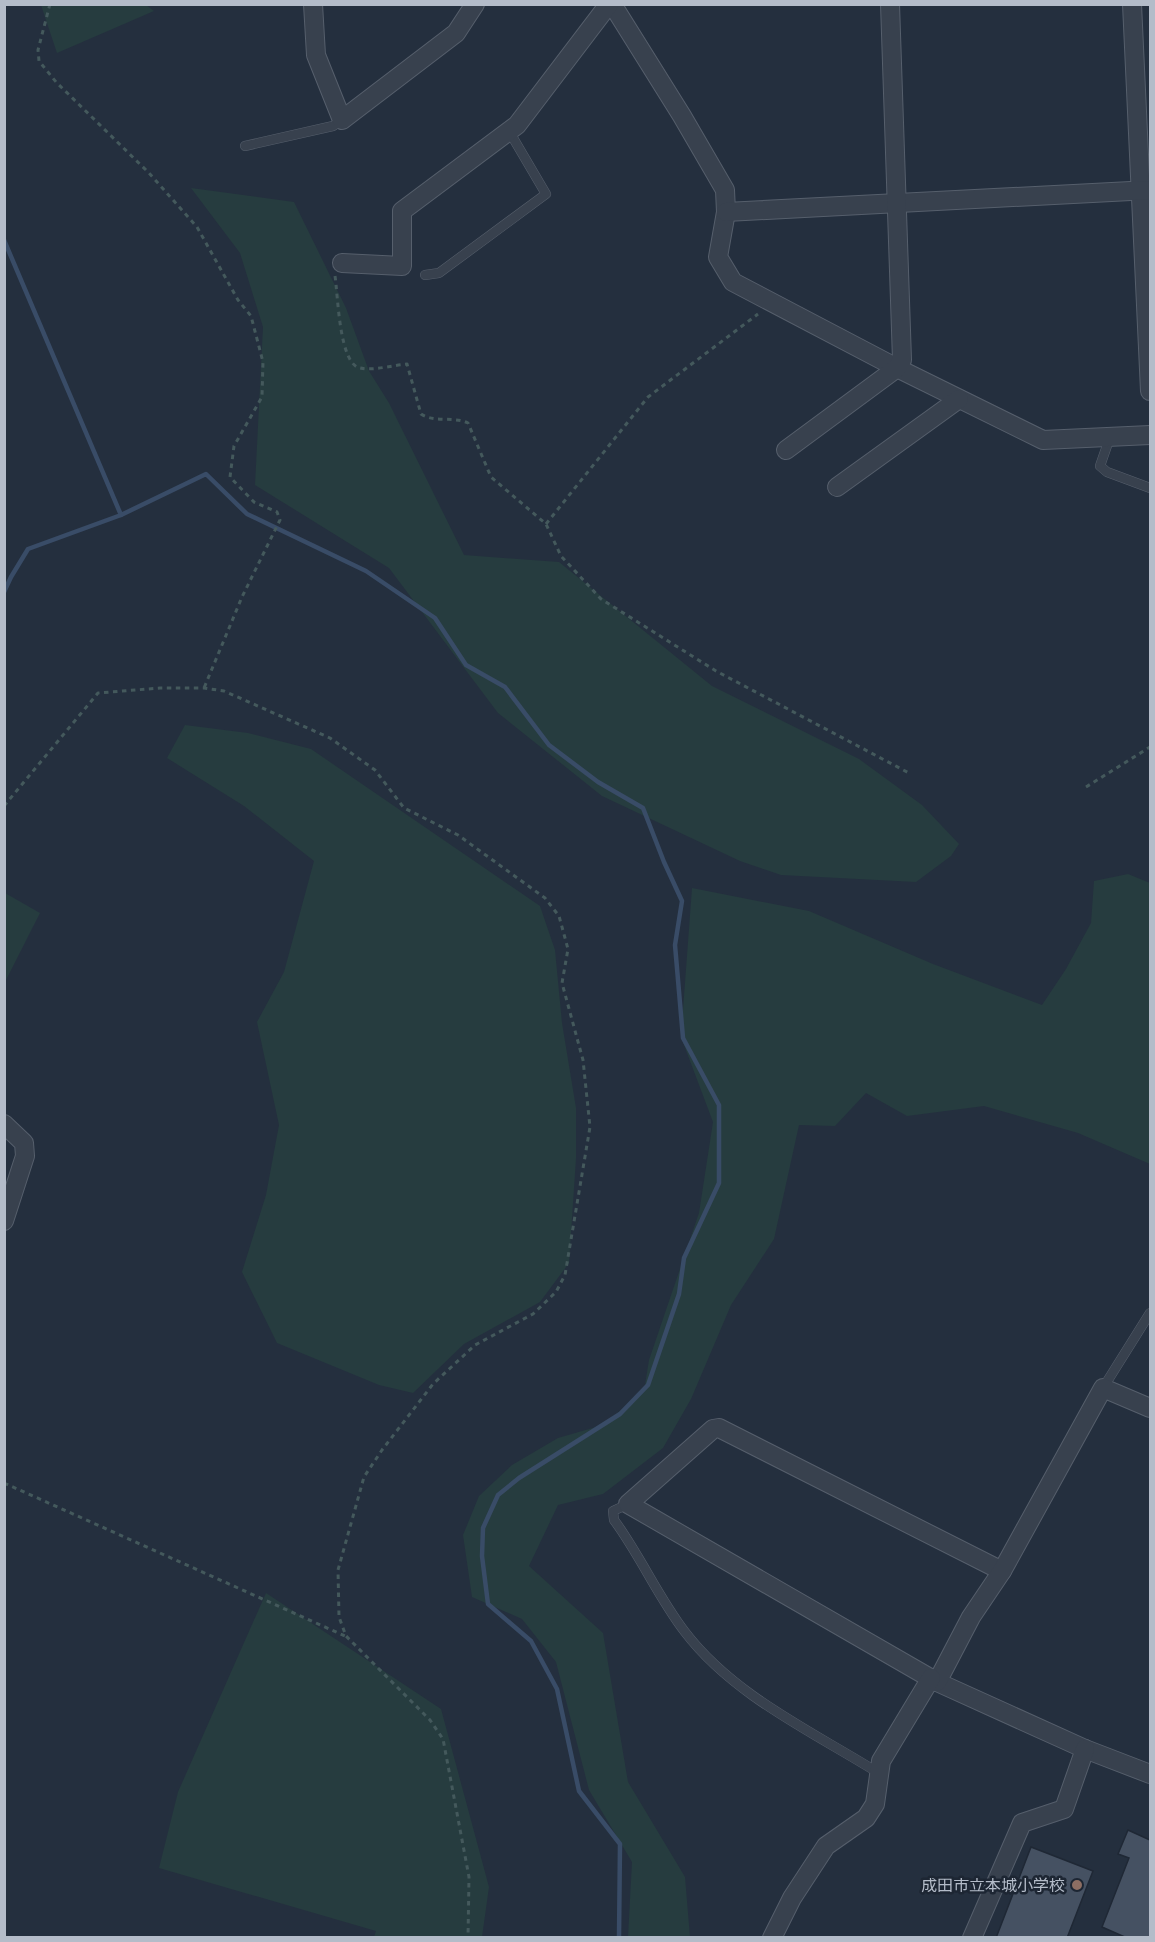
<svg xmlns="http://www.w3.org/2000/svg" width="1155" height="1942" font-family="Montserrat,'Noto Sans JP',sans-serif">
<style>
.green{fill:#263c3f}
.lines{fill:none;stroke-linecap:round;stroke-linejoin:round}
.stream{stroke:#394c67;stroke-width:4.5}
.building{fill:#455162;stroke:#1f2835;stroke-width:1.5}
.service-casing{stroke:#565f6c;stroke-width:10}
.minor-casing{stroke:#565f6c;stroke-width:20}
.path{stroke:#44595c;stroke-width:3;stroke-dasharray:4.5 4.5;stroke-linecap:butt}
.service{stroke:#38414e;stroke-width:9}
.minor{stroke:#38414e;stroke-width:18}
.education-dot{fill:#8d6e63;stroke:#1d2633;stroke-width:2}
.labels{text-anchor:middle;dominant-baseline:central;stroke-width:5;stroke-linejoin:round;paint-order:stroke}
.poi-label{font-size:16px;fill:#b4bcc9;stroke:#1d2633;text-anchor:end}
</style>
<rect width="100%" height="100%" fill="#242f3e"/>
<!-- green -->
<g class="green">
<path d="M41 5H146L154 11 57 53Z"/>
<path d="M191 188 294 202 346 308 369 371 389 403 464 555 559 562 712 686 859 759 922 805 959 844 951 856 916 882 781 875 740 861 602 796 498 713 389 568 255 485 263 327 240 253Z"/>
<path d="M185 725 248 733 311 749 540 906 555 950 562 1023 576 1108V1158L569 1263 540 1302 464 1344 413 1393 379 1385 277 1343 242 1272 266 1195 279 1125 257 1022 284 972 314 861 244 806 167 758Z"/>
<path d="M1128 874 1150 883V1164L1078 1133 984 1106 907 1116 866 1093 835 1126 799 1125 774 1239 731 1305 691 1399 663 1448 603 1494 558 1505 529 1566 603 1633 628 1782 685 1877 690 1937H628L632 1862 589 1790 556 1662 522 1619 472 1597 463 1535 479 1496 512 1465 558 1438 603 1425 644 1391 649 1360 699 1213 713 1122 681 1037 692 888 809 911 933 964 1042 1005 1066 969 1091 923 1094 881Z"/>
<path d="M5 893 40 913 5 982Z"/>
<path d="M266 1593 441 1709 489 1887 482 1937H374L376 1931 159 1868 178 1792Z"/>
</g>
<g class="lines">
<!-- stream -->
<g class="stream">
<path d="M4 240 121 515"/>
<path d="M4 592 11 577 28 549 121 515 206 474 247 514 366 571 435 618 466 665 505 687 549 745 598 782 643 808 664 862 682 901 675 945 683 1038 719 1105V1183L684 1258 679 1294 648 1385 620 1414 519 1478 498 1495 483 1528 482 1556 488 1604 531 1641 557 1689 579 1791 620 1844 619 1938"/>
</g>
</g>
<!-- building -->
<g class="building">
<path d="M1128 1830 1150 1840V1938H1127L1102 1927 1129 1858 1118 1854Z"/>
<path d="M1031 1847 1093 1871 1067 1938H996Z"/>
</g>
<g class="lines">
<defs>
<g id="service">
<path d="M245 146 333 126 342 120"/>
<path d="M425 275 439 273 546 194 509 131"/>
<path d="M1110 437 1100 466 1107 472 1150 488"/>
<path d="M1103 1388 1150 1313"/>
<path d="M628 1504 613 1511 614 1520C640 1555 658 1597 685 1632 733 1695 811 1731 877 1772"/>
</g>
<g id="minor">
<path d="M313 4 316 55 342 120 456 33 475 4"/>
<path d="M612 4 682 116 725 190 726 212 718 257 733 282 897 368 1043 440 1150 435"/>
<path d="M1132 4 1150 391"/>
<path d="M726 212 1150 190"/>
<path d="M342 263 402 266V211L517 125 609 4"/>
<path d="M786 450 897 368 902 360 890 4"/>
<path d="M837 487 959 399"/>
<path d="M4 1124 24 1143 25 1156 4 1221"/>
<path d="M1002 1571 719 1428 713 1429 628 1504 937 1682 1085 1749 1150 1774"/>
<path d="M937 1682 971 1617 1002 1571 1103 1388 1150 1408"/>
<path d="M772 1938 792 1898 826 1846 866 1818 875 1804 881 1761 931 1678"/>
<path d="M972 1938 1022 1823 1064 1809 1085 1749"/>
</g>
</defs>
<!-- service casing -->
<use href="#service" class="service-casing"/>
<!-- minor casing -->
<use href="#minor" class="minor-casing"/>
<!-- path -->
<g class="path">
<path d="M50 4 38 50 39 61 56 82 149 173 197 227 238 300 251 316 263 362 262 397 234 446 230 477 254 502 277 512 280 520 242 597 204 688"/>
<path d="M335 276C338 295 339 364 360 368 374 371 393 365 407 364L421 414C434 423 453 416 468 423L491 477 546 524 561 556 601 599 716 671 909 773"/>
<path d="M546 524 648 397 758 314"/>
<path d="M1086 787 1150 747"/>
<path d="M4 806 98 693 160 688H204L224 691 330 738 375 770 404 808 458 835 545 898 559 916 568 949 562 983 583 1060 590 1127 565 1275 556 1292 533 1314 475 1345 433 1384 382 1450 364 1477 338 1570 339 1617 346 1636 430 1720 443 1739 469 1877 468 1938"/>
<path d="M4 1483 345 1636"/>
</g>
<!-- service -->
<use href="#service" class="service"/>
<!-- minor -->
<use href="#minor" class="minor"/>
</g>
<!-- markers -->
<circle class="education-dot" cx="1077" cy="1885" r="6"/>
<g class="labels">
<!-- poi labels -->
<g class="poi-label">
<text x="1065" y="1885">成田市立本城小学校</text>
</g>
</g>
<!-- border -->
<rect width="1155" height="1942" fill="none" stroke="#b4bcc9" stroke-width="12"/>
</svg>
